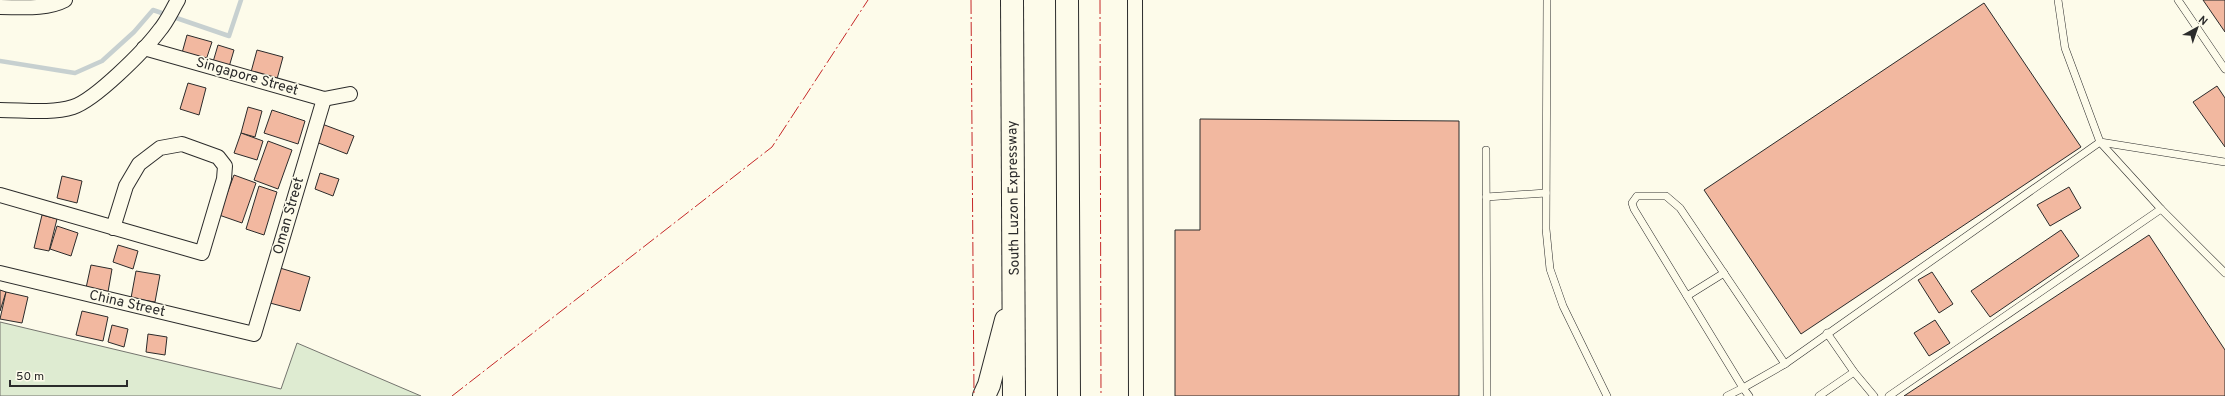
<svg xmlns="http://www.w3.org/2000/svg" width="2225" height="396" font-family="Overpass,sans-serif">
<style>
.green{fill:#deebd1;stroke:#74746e}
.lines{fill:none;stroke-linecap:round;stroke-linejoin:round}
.stream{stroke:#c7d0d0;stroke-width:4.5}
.building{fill:#f2b8a0;stroke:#2b2b2b}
.lane-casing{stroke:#2b2b2b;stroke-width:8}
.street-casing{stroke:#2b2b2b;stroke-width:16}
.highway-casing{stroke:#2b2b2b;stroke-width:24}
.lane{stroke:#fdfbea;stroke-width:7}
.street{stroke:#fdfbea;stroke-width:14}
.highway{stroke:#fdfbea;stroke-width:22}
.power{stroke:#c62828;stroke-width:1;stroke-dasharray:14 3 2 3;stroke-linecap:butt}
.labels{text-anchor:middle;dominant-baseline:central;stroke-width:3;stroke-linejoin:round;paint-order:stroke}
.street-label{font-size:14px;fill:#2b2b2b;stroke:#fdfbea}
</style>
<rect width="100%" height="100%" fill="#fdfbea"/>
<!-- green -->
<path class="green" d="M0 322 281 389 297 343 421 396H0Z"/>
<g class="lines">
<!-- stream -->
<path class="stream" d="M0 61 75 73 102 61 134 32 153 10 229 36 241 0"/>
</g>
<!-- building -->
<g class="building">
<path d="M2203 0H2225V32Z"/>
<path d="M1984 3 2081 147 1801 334 1704 190Z"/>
<path d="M187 35 212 42 206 60 182 53Z"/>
<path d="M218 45 234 50 229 67 213 62Z"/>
<path d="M257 50 283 57 277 79 251 72Z"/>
<path d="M188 83 206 88 199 115 180 109Z"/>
<path d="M2217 86 2225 98V147L2193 102Z"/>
<path d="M248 107 262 111 255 137 241 133Z"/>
<path d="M272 110 305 121 298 144 264 133Z"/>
<path d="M1200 119 1459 121V396H1175V230H1200Z"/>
<path d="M322 124 354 136 347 154 316 142Z"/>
<path d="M241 133 263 141 257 160 234 153Z"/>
<path d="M268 141 292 150 278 189 254 180Z"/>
<path d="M320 173 339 179 333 196 315 189Z"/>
<path d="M234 175 256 183 242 223 219 215Z"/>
<path d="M62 176 82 181 77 203 57 198Z"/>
<path d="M259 186 277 192 264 235 246 229Z"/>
<path d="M2069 187 2081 208 2050 226 2037 205Z"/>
<path d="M42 215 57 219 49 251 34 248Z"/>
<path d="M57 226 78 233 71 256 50 249Z"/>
<path d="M2061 230 2079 256 1990 317 1971 291Z"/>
<path d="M2149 235 2225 350V396H1904Z"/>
<path d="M118 245 138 251 133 269 113 262Z"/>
<path d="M91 265 112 269 108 292 86 288Z"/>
<path d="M280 268 310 277 300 311 270 303Z"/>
<path d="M136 271 160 275 155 302 131 298Z"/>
<path d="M1932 272 1953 304 1939 313 1918 280Z"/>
<path d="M0 290 6 292 0 311Z"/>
<path d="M6 292 28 297 22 323 0 319Z"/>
<path d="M82 311 108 317 103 341 76 335Z"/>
<path d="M1935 320 1950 343 1929 356 1914 333Z"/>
<path d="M112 325 128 329 124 347 108 342Z"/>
<path d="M148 334 167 337 165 355 146 352Z"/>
</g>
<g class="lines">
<defs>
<g id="lane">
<path d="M1547 0 1546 229 1550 269 1563 306 1607 396"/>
<path d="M2058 0 2065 48 2100 142 2161 209 2225 273"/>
<path d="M2178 0 2225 69"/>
<path d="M1486 150 1487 396"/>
<path d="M1486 197 1546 193"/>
<path d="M1687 296 1724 273"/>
<path d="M1827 333 1854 372 1874 396"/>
<path d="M1727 396 1743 388 1634 209 1632 203 1637 196H1666L1680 208 1785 364"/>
<path d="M1749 396 1743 388 1785 364 2100 142 2225 162"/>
<path d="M1819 396 1854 372"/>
<path d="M1889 396 2161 209"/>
</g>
<g id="street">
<path d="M1135 0 1136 396"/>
<path d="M0 7C20 7 46 10 65 0"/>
<path d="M144 48 324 99 350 94"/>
<path d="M0 110C24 110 50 114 73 107 95 100 144 51 159 31 167 22 172 10 178 0"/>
<path d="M0 195 202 253 224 179 225 166 218 157 182 144 160 148 139 164 126 186 113 228"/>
<path d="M0 273 254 334 324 99"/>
</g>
<g id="highway">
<path d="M1012 0 1014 396"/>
<path d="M1067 0 1069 396"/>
<path d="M984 396 989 385 1006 320"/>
</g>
</defs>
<!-- lane casing -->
<use href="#lane" class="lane-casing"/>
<!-- street casing -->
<use href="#street" class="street-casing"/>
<!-- highway casing -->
<use href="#highway" class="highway-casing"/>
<!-- lane -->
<use href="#lane" class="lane"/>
<!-- street -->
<use href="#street" class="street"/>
<!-- highway -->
<use href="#highway" class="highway"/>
<!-- power -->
<g class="power">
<path d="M971 0 974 396"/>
<path d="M1100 0 1101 396"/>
<path d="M452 396 772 147 868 0"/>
</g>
</g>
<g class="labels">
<!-- street labels -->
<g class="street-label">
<text transform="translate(247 77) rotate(16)">Singapore Street</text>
<text transform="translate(1014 198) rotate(-91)">South Luzon Expressway</text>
<text transform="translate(289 216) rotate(-74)">Oman Street</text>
<text transform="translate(127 304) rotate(13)">China Street</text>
</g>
</g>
<!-- north arrow -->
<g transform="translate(2197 28) rotate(40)" stroke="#fdfbea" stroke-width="3" paint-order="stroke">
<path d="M0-3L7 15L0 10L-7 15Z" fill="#2b2b2b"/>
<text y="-6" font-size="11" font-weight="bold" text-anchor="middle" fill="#2b2b2b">N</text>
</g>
<!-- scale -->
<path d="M10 380v6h117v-6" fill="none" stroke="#2b2b2b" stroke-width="2"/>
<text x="16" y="380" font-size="12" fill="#2b2b2b" stroke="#fdfbea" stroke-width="3" paint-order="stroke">50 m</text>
</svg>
